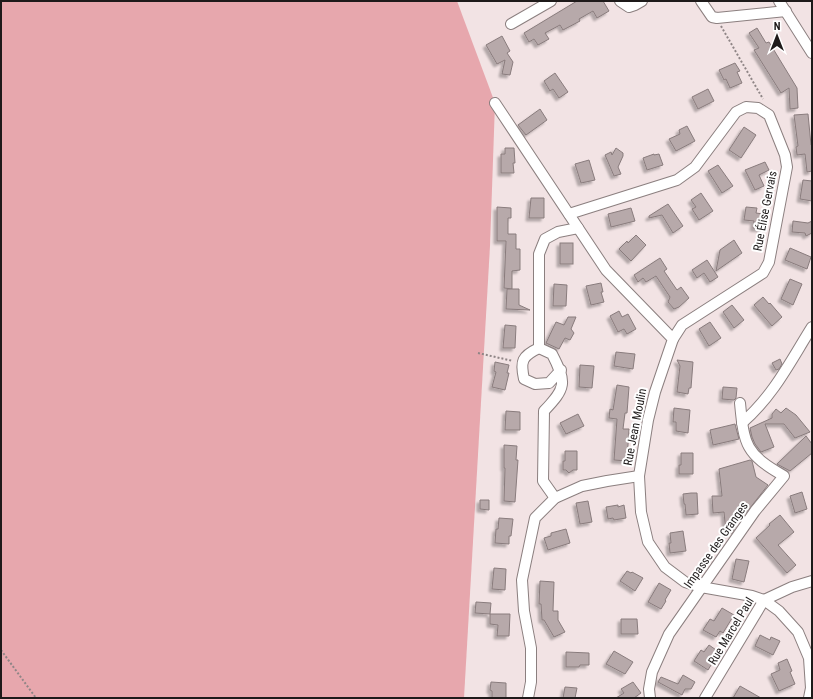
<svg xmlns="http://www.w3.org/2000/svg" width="813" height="699" font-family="'Roboto Condensed',sans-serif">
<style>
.green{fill:#e7a7ad}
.building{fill:#b7a9aa;stroke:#897c7d;filter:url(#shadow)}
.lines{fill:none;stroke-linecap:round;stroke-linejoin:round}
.street-casing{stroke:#8b7f7f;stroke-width:12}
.path{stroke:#8f8586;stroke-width:2;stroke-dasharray:2 2;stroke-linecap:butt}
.street{stroke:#fff;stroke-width:10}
.labels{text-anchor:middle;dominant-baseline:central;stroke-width:4;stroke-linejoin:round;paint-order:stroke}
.street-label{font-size:12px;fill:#1e1a1a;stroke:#fff}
</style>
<defs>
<filter id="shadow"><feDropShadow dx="-3" dy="3" stdDeviation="1" flood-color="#0004"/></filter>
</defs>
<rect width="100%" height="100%" fill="#f2e3e4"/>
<!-- green -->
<path class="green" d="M1 1H457L495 103 490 246 464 698H1Z"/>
<!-- building -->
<g class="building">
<path d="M577 1H603L609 11 597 18 593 11 579 19 580 21 563 30 560 25 545 33 549 39 538 45 534 39 529 42 524 33Z"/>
<path d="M757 28 766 43 769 42 797 88 798 108 790 109 789 88 781 93 754 50 759 48 749 33Z"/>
<path d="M502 36 510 51 507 53 513 62 510 75 502 74 505 60 497 64 486 45Z"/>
<path d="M735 63 740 71 737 72 742 83 730 88 726 79 724 80 719 70Z"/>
<path d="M555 73 568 92 559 98 553 89 550 91 544 81Z"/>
<path d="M708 89 714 101 698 109 692 97Z"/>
<path d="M540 109 547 120 526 135 518 125Z"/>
<path d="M808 114 811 145 812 144V171L807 172 805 154 797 155 796 147 798 146 794 115Z"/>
<path d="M687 126 695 141 676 151 669 139 680 134 679 130Z"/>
<path d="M744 127 756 135 741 158 729 150Z"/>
<path d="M505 148H514L515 163H513L514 173H501V154H505Z"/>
<path d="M616 148 623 153V156L618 167 621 174 614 176 605 155 611 152 612 155Z"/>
<path d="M654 154V155L659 154 663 165 647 170 643 158Z"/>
<path d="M589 160 595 180 581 183 575 164Z"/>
<path d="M765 162 769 170 759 175 764 186 755 190 745 170Z"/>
<path d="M718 165 733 186 722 193 708 171Z"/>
<path d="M803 180 812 181V201L800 199Z"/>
<path d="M701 193 713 211 699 220 692 209 696 207 691 200Z"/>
<path d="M531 198H544V218H529Z"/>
<path d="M668 204 683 226 673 233 662 215 649 218V216Z"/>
<path d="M497 207 511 208V218H508V234H516V249H520V270L512 271V289L504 288 506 241H497Z"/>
<path d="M746 207 757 208 756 213 763 214V229L753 228 754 221 744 220Z"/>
<path d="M631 208 635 221 611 227 608 214Z"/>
<path d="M793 221 808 223 812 221V233L806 236 805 233 792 232Z"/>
<path d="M636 235 646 245 631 261 619 249 627 241 628 243Z"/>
<path d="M734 240 742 253 716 271 720 250Z"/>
<rect x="560" y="243" width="13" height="21"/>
<path d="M790 248 811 257 807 269 785 260Z"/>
<path d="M660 258 667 269 664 271 677 290 681 287 689 298 679 307 674 309 668 302 670 297 656 276 646 282 643 278 638 282 634 275Z"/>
<path d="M707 260 718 277 710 282 704 273 697 278 692 270Z"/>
<path d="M790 279 802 284 793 305 781 299Z"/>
<path d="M601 283 603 292H601L604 302 591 305 586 286Z"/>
<path d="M554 284 567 285 566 306H553Z"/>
<path d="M507 289H519V305L530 310 506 309Z"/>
<path d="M763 297 769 304 770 303 782 317 772 326 754 305Z"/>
<path d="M732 305 744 320 734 328 723 312Z"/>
<path d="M619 311 622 317 628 314 636 329 627 334 624 329 618 332 610 316Z"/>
<path d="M568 317H576L571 329 574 333 570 340 565 338 559 349 546 343 556 322 564 325Z"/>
<path d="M710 322 721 338 709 346 699 329Z"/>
<path d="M505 325 516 326 515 348H503Z"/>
<path d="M616 352 635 354 633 369 614 366Z"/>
<path d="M780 359 782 364 779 369 776 370 772 363Z"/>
<path d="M677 360 693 362 691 388H689L688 394 677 392 680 366Z"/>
<path d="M495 362 509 365 507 373H509L505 390 492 387 496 372 494 371Z"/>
<path d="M580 365 594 366 592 388 579 387Z"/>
<path d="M617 385 629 387 627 413H625L623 429H629L627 461 614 460 617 419 609 418 610 409 613 410Z"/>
<path d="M723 387 737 388 736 398 734 400 722 399Z"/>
<path d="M674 408 690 410 688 433 676 431V422H673Z"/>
<path d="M786 408 796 415 810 432 795 438 784 424H765L774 447 761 452 755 444 752 437 750 428 772 418V414L776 409 781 413Z"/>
<path d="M506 411 520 412V430H505Z"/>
<path d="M578 414 584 426 566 434 560 423Z"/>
<path d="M735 424 739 439 713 445 710 430Z"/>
<path d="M806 436 812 444V453L790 471 777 464Z"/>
<path d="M504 445 517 446 516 460H518L515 502 504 501 505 468H504Z"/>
<path d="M565 451H577V470H573L569 473 566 470H563V461H565Z"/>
<path d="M681 453H693V474H679V465H681Z"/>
<path d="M750 460 752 461 756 477 768 485 746 513 735 518 736 526 732 533H726L724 512 713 513 712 496H722L719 469Z"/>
<path d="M802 492 807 509 795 513 790 496Z"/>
<path d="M691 493H697L698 514 686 515 685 504H684L683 494Z"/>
<path d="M480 500H489V510L480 509Z"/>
<path d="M588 501 592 522 580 524 576 503Z"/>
<path d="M618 505V507L624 505 626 518 614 520 613 518 608 519 606 507Z"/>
<path d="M780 515 794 532 778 545 796 565 787 573 756 538 770 525 769 524Z"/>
<path d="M499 518 513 519 511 536H509V544L495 543 496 529H498Z"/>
<path d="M566 529 570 543 548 550 544 538 551 536V533Z"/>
<path d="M683 531 686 551 670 553 669 543H671L670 533Z"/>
<path d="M736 559 749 561 744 582 732 579Z"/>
<path d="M494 568 506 569 505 590 492 589Z"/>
<path d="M627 571 631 573 632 572 643 578 635 591 620 581Z"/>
<path d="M540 581 554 582 553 611H558V620L565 632 554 637 544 620H542L541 604H539Z"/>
<path d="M659 583 671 590 665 600 666 601 661 609 648 602Z"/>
<path d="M476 602 491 603 490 614 475 613Z"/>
<path d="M722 608 734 615 723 633 720 631 716 637 703 630 710 619 714 621Z"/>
<path d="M490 614H510L509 636H497L498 625 490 624Z"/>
<path d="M621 619H637L638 634H621Z"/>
<path d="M760 635 770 640 771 637 780 641 773 655 755 646Z"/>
<path d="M709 645 719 652 708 670 694 661 701 650 704 652Z"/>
<path d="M614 651 633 662 625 674 606 664Z"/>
<path d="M566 652 589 653V665H580L579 667H566Z"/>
<path d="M787 659 792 671 790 672 795 684 779 691 771 674 780 670 778 663Z"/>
<path d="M683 675 695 682 691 689H685L682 695 658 682 661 677 678 684Z"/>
<path d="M491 682 506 683V698H492V691L490 690Z"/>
<path d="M633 682 641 693 634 698H616L624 693 621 689Z"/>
<path d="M740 686 761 698H733Z"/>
<path d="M565 687 577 688 575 698H563Z"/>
</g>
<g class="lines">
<defs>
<g id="street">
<path d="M620 1 629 7 635 5 642 1"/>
<path d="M701 1 712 17 717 18 786 11"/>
<path d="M779 1 812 53"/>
<path d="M511 24 551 1"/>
<path d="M495 103 606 270 673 339 655 392 648 420 639 476 641 512 648 542 665 567 685 582 701 587 752 596 764 600 779 611 798 632 809 658 811 688 809 698"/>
<path d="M569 214 677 180 695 167 736 112 746 107 758 108 769 115 785 155 787 167 769 262 763 273 682 325 673 339"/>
<path d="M539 348C522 356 520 361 524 379L535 384 549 383 561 370"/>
<path d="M742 423C774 395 790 362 812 327"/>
<path d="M555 498 543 481 544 411C566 388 567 383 552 354L539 348V254L545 239 558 232 578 228"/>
<path d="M528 698 531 682V648L524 611 522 580 535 518 555 498 582 486 607 481 639 476"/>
<path d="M650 698 649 689 652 672 669 634 755 511 784 476C746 454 744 446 740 403"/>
<path d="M705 698 764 600 792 587 812 581"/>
</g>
</defs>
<!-- street casing -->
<use href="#street" class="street-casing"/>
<!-- path -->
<g class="path">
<path d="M721 26 763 99"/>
<path d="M478 353 513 361"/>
<path d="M1 650 36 698"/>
</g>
<!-- street -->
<use href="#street" class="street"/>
</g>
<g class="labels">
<!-- street labels -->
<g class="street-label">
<text transform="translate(765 211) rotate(-79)">Rue Élise Gervais</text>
<text transform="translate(635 427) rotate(-79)">Rue Jean Moulin</text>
<text transform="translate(716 545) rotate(-55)">Impasse des Granges</text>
<text transform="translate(731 631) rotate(-59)">Rue Marcel Paul</text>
</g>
</g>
<!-- border -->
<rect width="813" height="699" fill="none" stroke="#1e1a1a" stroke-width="4"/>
<!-- north arrow -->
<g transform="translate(777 36)" stroke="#ffffff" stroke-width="3" paint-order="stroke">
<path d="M0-3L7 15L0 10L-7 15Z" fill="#1e1a1a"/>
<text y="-6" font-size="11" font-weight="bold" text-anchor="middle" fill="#1e1a1a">N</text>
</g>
</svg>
